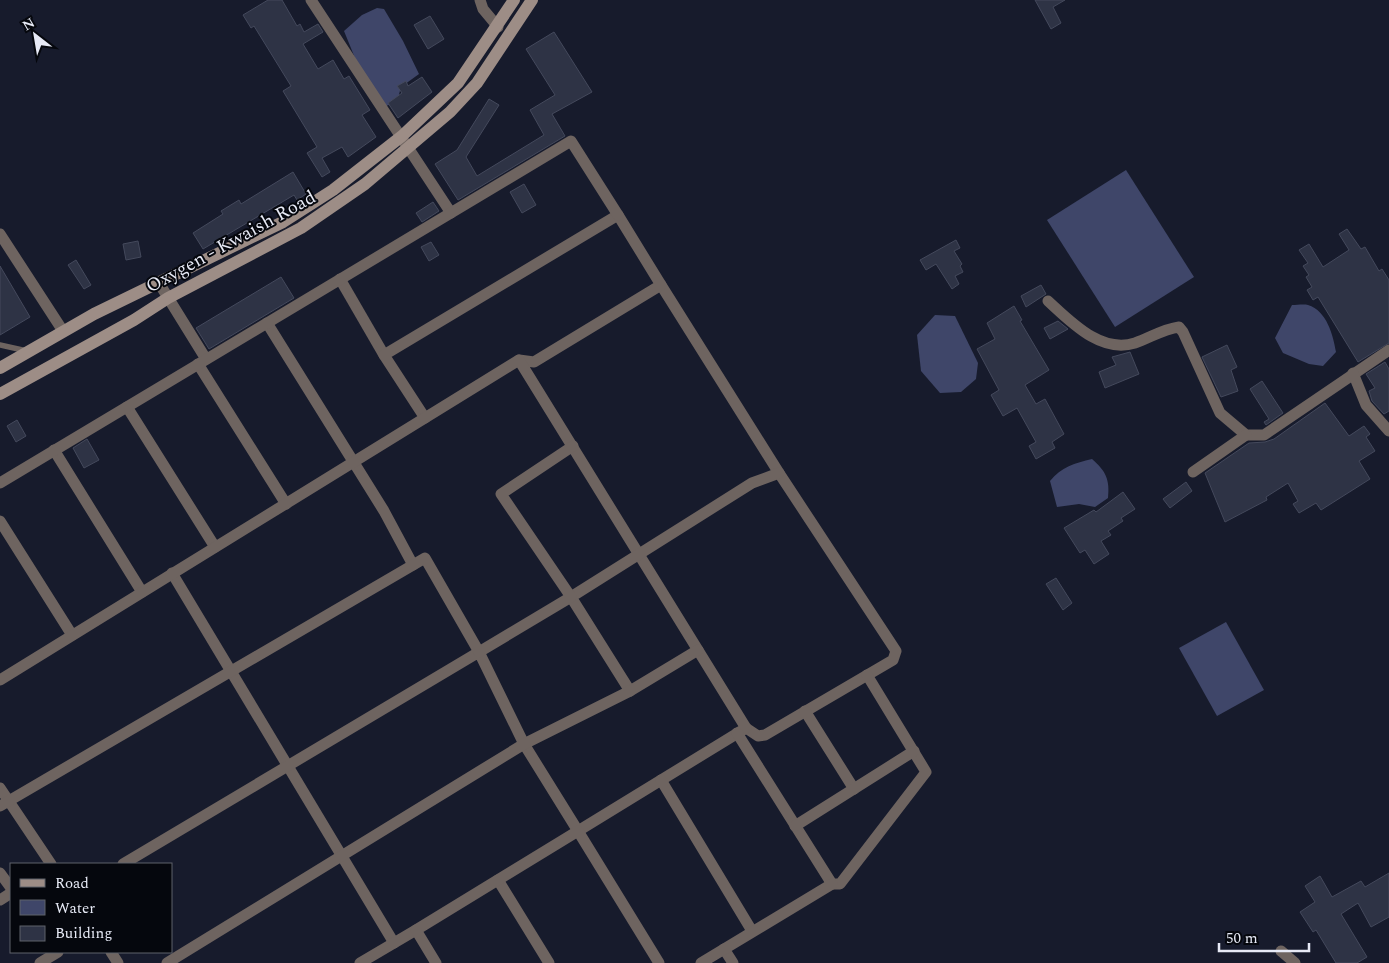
<svg xmlns="http://www.w3.org/2000/svg" width="1389" height="963" font-family="Spectral,serif">
<style>
.water{fill:#3f4669}
.building{fill:#2e3345;stroke:#44495c}
.lines{fill:none;stroke-linecap:round;stroke-linejoin:round}
.service{stroke:#6e6460;stroke-width:5.5}
.minor{stroke:#6e6460;stroke-width:11}
.secondary{stroke:#9d8d86;stroke-width:12}
.labels{text-anchor:middle;dominant-baseline:central;stroke-width:4;stroke-linejoin:round;paint-order:stroke}
.street-label{font-size:19px;fill:#e7eaf6;stroke:#05070d}
</style>
<rect width="100%" height="100%" fill="#171b2c"/>
<!-- water -->
<g class="water">
<path d="M377 8 384 9 403 41 419 74 401 87 397 102 386 106 357 63 344 31 362 15Z"/>
<path d="M1126 170 1194 277 1115 327 1047 220Z"/>
<path d="M1292 305C1297 305 1304 304 1308 305 1327 311 1333 335 1336 352L1323 366 1309 364 1283 353 1275 338Z"/>
<path d="M935 315 955 316 978 363 976 379 961 392 940 393 921 371 917 335Z"/>
<path d="M1092 459C1106 471 1110 480 1108 498L1095 507 1079 504 1057 507 1050 481C1061 467 1075 463 1092 459Z"/>
<path d="M1226 622 1264 690 1217 716 1179 648Z"/>
</g>
<!-- building -->
<g class="building">
<path d="M268 0H282L297 26 300 24 304 32 318 24 323 32 303 44 318 69 333 60 344 79 349 76 370 110 362 115 376 137 348 157 342 147 322 158 330 172 322 177 307 153 317 147 283 91 291 86 254 26 251 28 243 15Z"/>
<path d="M1035 0H1065L1053 7 1061 23 1051 29Z"/>
<path d="M430 16 444 39 428 49 414 25Z"/>
<path d="M554 32 592 92 552 114 565 136 458 200 435 164 457 150 489 99 499 105 466 157 477 176 544 135 530 110 555 95 526 49Z"/>
<path d="M422 77 432 92 398 118 388 103 402 93 397 86 406 81 408 86Z"/>
<path d="M293 172 306 194 297 200 294 195 203 249 193 233 223 214 221 211 239 200 241 204Z"/>
<path d="M524 184 536 205 522 213 510 192Z"/>
<path d="M433 202 439 211 422 222 416 213Z"/>
<path d="M1347 229 1361 249 1365 247 1379 271 1382 269 1389 280V343L1358 362 1318 297 1313 300 1307 290 1312 287 1306 277 1309 275 1303 266 1308 263 1299 250 1309 244 1323 267 1349 250 1339 234Z"/>
<path d="M956 240 960 248 954 251 962 264 960 266 963 272 955 276 959 284 952 289 936 264 926 270 920 260Z"/>
<path d="M138 241 141 257 126 260 123 244Z"/>
<path d="M431 242 439 255 429 261 421 247Z"/>
<path d="M76 260 91 285 84 289 68 265Z"/>
<path d="M0 266 30 317 0 335Z"/>
<path d="M281 277 294 298 209 349 196 328Z"/>
<path d="M1041 285 1046 294 1026 307 1021 296Z"/>
<path d="M1014 306 1022 320 1020 321 1049 370 1025 385 1036 404 1045 399 1064 434 1052 442 1055 448 1036 459 1029 446 1036 442 1017 408 1003 416 991 395 999 390 977 349 995 339 987 323Z"/>
<path d="M1058 321 1068 329 1050 339 1044 328Z"/>
<path d="M1227 345 1237 367 1231 370 1238 391 1221 397 1202 357Z"/>
<path d="M1130 352 1139 374 1105 388 1099 372 1116 365 1112 357Z"/>
<path d="M1385 362 1389 369V411L1384 414 1372 401 1369 391 1375 388 1366 374Z"/>
<path d="M1262 381 1283 413 1266 425 1264 422 1269 419 1250 389Z"/>
<path d="M1325 403 1349 436 1364 426 1370 434 1366 437 1375 451 1359 461 1370 479 1321 510 1316 503 1299 513 1293 504 1298 501 1288 483 1266 497 1267 500 1225 522 1205 473 1249 443 1265 442 1274 439Z"/>
<path d="M17 420 26 436 16 442 7 426Z"/>
<path d="M87 439 99 460 84 468 73 448Z"/>
<path d="M1186 482 1192 491 1170 508 1163 499Z"/>
<path d="M1123 492 1135 509 1121 518 1123 521 1108 531 1111 535 1101 541 1109 554 1094 564 1085 550 1080 553 1064 528 1094 510 1096 512Z"/>
<path d="M1056 578 1072 603 1063 610 1046 584Z"/>
<path d="M1389 873V917L1371 927 1358 903 1341 914 1367 957 1357 963H1336L1316 930 1313 932 1300 912 1315 902 1305 886 1320 876 1332 897 1361 881 1365 887Z"/>
</g>
<g class="lines">
<!-- service -->
<path class="service" d="M0 345 27 351"/>
<!-- minor -->
<g class="minor">
<path d="M311 0 451 213"/>
<path d="M480 0 483 9 498 27"/>
<path d="M0 234 63 331"/>
<path d="M340 279 384 355"/>
<path d="M159 283 206 359"/>
<path d="M661 285 779 473 896 651 893 660 765 735 758 736 746 728"/>
<path d="M1048 301C1071 322 1101 354 1135 343 1150 338 1163 329 1179 327L1183 332 1220 413 1246 435H1264L1389 350"/>
<path d="M267 323 384 511 413 565"/>
<path d="M198 364 286 504"/>
<path d="M1353 373 1366 405 1389 431"/>
<path d="M127 407 215 547"/>
<path d="M425 418 384 355 618 215 661 285 534 362 519 360"/>
<path d="M54 450 142 592"/>
<path d="M1193 472 1246 435"/>
<path d="M0 483 571 141 618 215"/>
<path d="M0 521 72 635"/>
<path d="M172 573 394 943"/>
<path d="M0 680 519 360 746 728 578 831 524 744 479 652 123 864"/>
<path d="M630 691 571 597 752 483 779 473"/>
<path d="M805 711 854 789"/>
<path d="M737 733 832 884H840L926 772 867 675"/>
<path d="M661 780 752 931"/>
<path d="M0 788 51 864"/>
<path d="M0 806 425 558 479 652 571 597 501 494 573 446"/>
<path d="M795 826 914 751"/>
<path d="M0 873 11 888"/>
<path d="M498 880 549 963"/>
<path d="M0 900 11 893"/>
<path d="M724 949 733 963"/>
<path d="M1281 951 1295 963"/>
<path d="M111 952 118 963"/>
<path d="M40 963 58 952"/>
<path d="M167 963 524 744 630 691 698 650"/>
<path d="M360 963 416 930"/>
<path d="M436 963 416 930 578 831 659 963"/>
<path d="M701 963 832 884"/>
</g>
<!-- secondary -->
<g class="secondary">
<path d="M0 368 94 314 283 222 333 190 402 136 458 83 514 0"/>
<path d="M0 394 134 320 168 298 301 228 365 184 450 112 477 83 532 0"/>
</g>
</g>
<g class="labels">
<!-- street labels -->
<g class="street-label">
<text transform="translate(231 242) rotate(-29)">Oxygen - Kwaish Road</text>
</g>
</g>
<!-- legend -->
<rect x="10" y="863" width="162" height="90" fill="#05070d" stroke="#5f626a"/>
<rect x="20" y="879" width="25" height="8" fill="#9d8d86" stroke="#5f626a"/>
<text x="55" y="888" font-size="15" fill="#e7eaf6">Road</text>
<rect x="20" y="900" width="25" height="15" fill="#3f4669" stroke="#5f626a"/>
<text x="55" y="913" font-size="15" fill="#e7eaf6">Water</text>
<rect x="20" y="926" width="25" height="15" fill="#2e3345" stroke="#5f626a"/>
<text x="55" y="938" font-size="15" fill="#e7eaf6">Building</text>
<!-- north arrow -->
<g transform="translate(35 35) rotate(329)" stroke="#05070d" stroke-width="4" paint-order="stroke">
<path d="M0-4L9 19L0 12L-9 19Z" fill="#e7eaf6"/>
<text y="-8" font-size="14" font-weight="bold" text-anchor="middle" fill="#e7eaf6">N</text>
</g>
<!-- scale -->
<path d="M1219 943v8h90v-8" fill="none" stroke="#e7eaf6" stroke-width="2.5"/>
<text x="1226" y="943" font-size="15" fill="#e7eaf6" stroke="#05070d" stroke-width="4" paint-order="stroke">50 m</text>
</svg>
